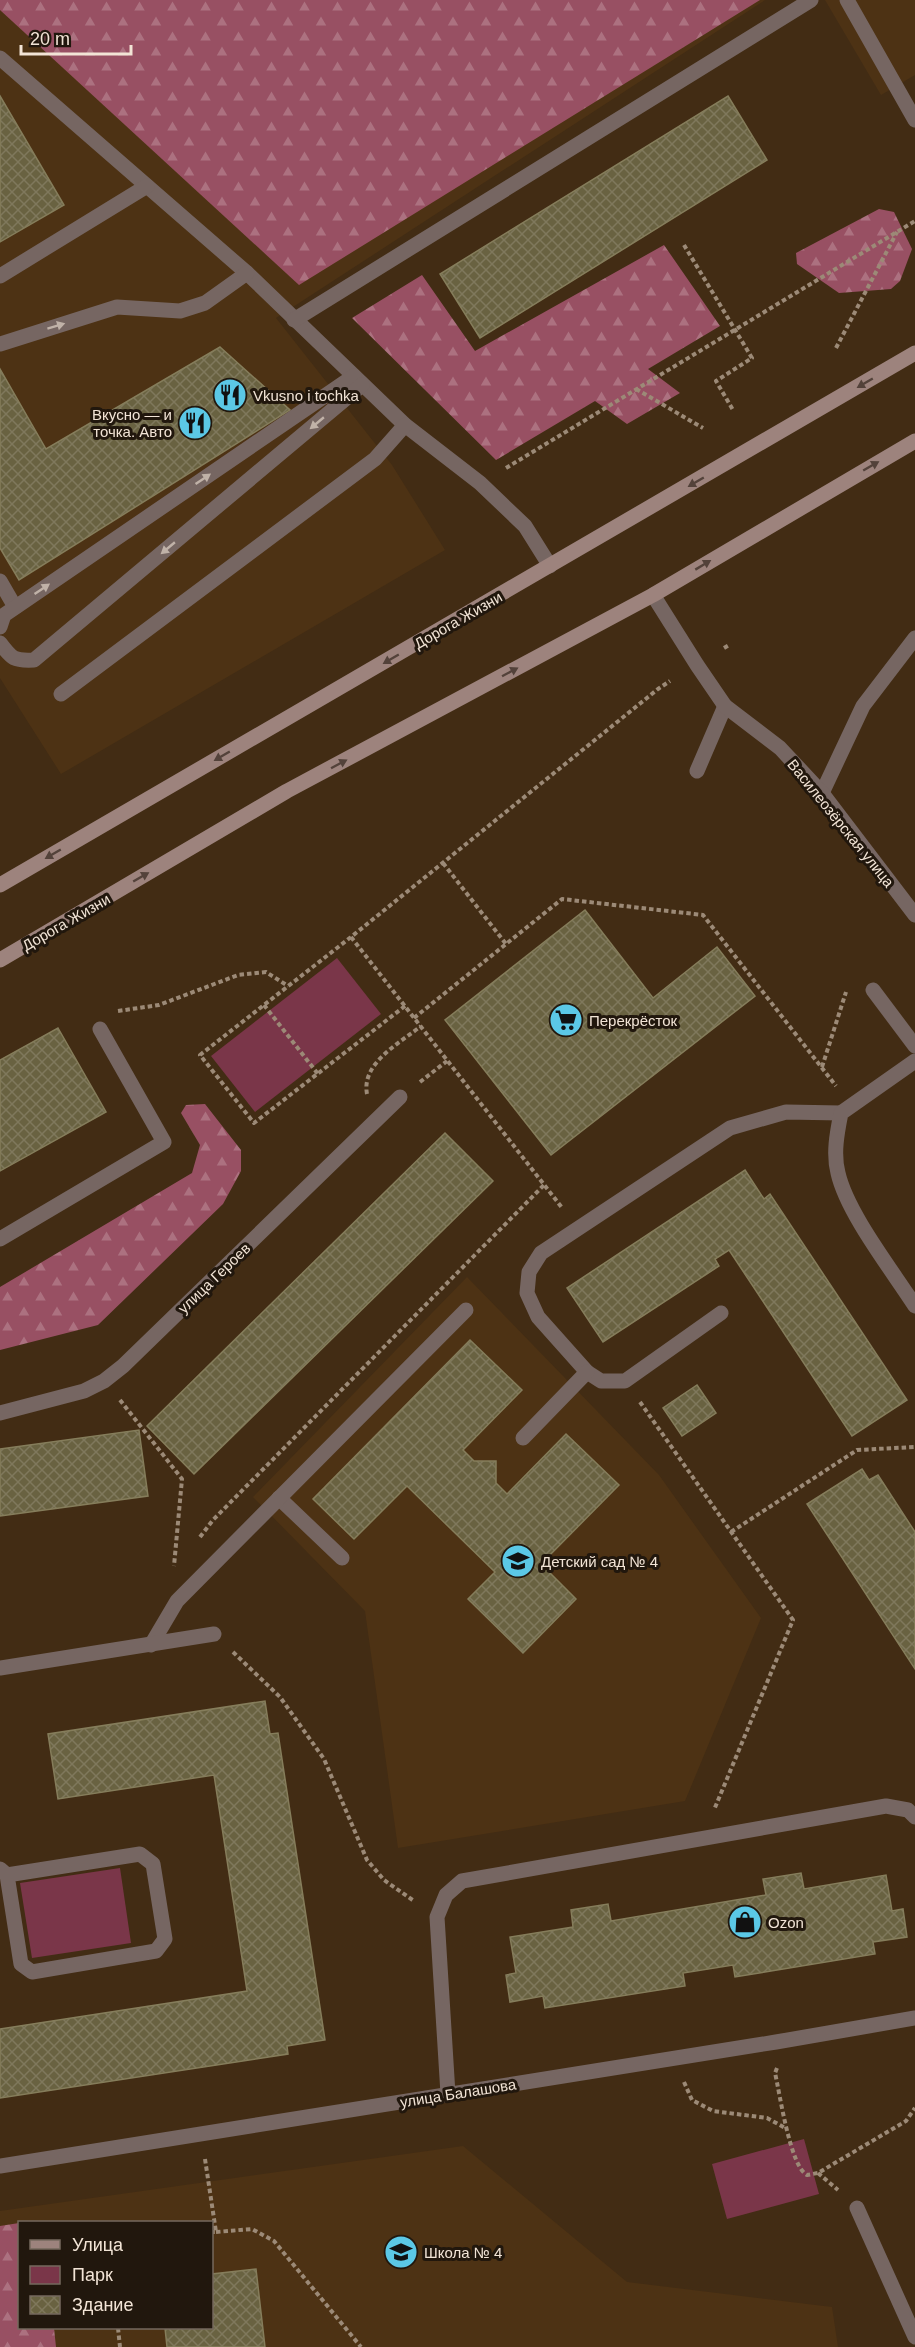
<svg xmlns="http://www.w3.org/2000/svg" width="915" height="2347" font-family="Helvetica,sans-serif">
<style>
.built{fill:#4d3214;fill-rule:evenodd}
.forest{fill:url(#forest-firs)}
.park{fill:#7a3649}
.building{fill:url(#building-cross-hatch);stroke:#857d5b;stroke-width:1.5}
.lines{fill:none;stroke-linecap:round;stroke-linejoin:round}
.path{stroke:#9c8a77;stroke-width:4;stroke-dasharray:4.5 3;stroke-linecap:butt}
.service{stroke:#766662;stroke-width:15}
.minor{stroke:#766662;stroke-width:15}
.secondary{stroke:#9d837d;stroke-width:15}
.oneway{fill:#c0b2a8}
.oneway2{fill:#53423a}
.labels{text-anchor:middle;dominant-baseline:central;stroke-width:6;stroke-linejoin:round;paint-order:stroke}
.poi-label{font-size:15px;fill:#f2e4d6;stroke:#21170d;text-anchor:start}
.street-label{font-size:15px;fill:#f2e4d6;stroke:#21170d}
</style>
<defs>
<pattern id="forest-firs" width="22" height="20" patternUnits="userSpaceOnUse" patternTransform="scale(1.5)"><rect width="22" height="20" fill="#985063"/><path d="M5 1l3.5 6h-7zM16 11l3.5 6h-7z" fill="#ac7180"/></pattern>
<pattern id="building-cross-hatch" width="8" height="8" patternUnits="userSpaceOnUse" patternTransform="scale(1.5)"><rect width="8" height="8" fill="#696241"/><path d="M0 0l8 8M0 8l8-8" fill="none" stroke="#7f785c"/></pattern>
</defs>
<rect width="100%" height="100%" fill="#422c14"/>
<!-- built -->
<g class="built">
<path d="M0 0H765L276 318 392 465 445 550 61 774 0 678Z"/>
<path d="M825 0H915V75L881 95Z"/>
<path d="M467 1277 659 1475 761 1618 685 1801 398 1848 365 1611 253 1497Z"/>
<path d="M463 2146 627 2282 832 2307 838 2347H0V2211ZM20 2222H212V2328H20Z"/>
</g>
<!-- forest -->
<g class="forest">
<path d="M0 0H760L299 285 0 10Z"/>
<path d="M879 209 894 212 912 249 900 281 891 289 839 293 797 264 796 253Z"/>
<path d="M664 245 720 326 648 369 680 393 627 424 595 401 496 460 352 318 422 275 475 351Z"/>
<path d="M205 1104 241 1150V1171L223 1204 98 1325 0 1350V1287L192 1173 200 1145 181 1113 186 1105Z"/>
<path d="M19 2223 20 2328H54L56 2347H0V2226Z"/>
</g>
<!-- park -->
<g class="park">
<path d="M337 958 381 1014 255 1112 211 1056Z"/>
<path d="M120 1868 131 1943 32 1958 20 1883Z"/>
<path d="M804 2139 819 2194 727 2219 712 2164Z"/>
</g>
<!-- building -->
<g class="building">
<path d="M0 96 64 205 0 242Z"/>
<path d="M728 96 767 160 480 338 440 274Z"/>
<path d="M220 347 290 410 19 580 0 548V369L46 449Z"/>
<path d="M585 910 653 998 717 947 755 996 551 1155 445 1020Z"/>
<path d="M58 1028 106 1112 0 1171V1060Z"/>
<path d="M445 1133 493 1181 194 1474 147 1426Z"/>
<path d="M745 1170 764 1199 770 1194 907 1400 852 1436 729 1250 715 1259 719 1266 603 1342 567 1288Z"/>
<path d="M470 1340 522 1390 463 1450 474 1461H496V1483L507 1494 566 1434 619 1485 541 1564 576 1599 523 1653 468 1599 495 1572 407 1486 354 1539 313 1499Z"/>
<path d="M697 1385 716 1413 682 1436 663 1408Z"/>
<path d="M139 1430 148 1496 0 1516V1449Z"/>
<path d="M862 1469 869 1480 878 1475 915 1532V1669L807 1504Z"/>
<path d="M265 1701 270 1734 278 1733 325 2040 287 2046 288 2054 0 2098V2029L247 1991 214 1775 58 1799 48 1734Z"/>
<path d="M801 1873 804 1889 886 1875 892 1911 903 1909 907 1937 873 1942 875 1954 735 1977 733 1965 683 1973 685 1986 545 2008 543 1996 510 2002 506 1975 516 1973 510 1937 573 1927 571 1910 608 1904 611 1921 766 1895 763 1879Z"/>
<path d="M256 2269 265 2347H167L165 2328H212V2274Z"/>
</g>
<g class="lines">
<!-- path -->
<g class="path">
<path d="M684 245 752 358 716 381 733 410"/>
<path d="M836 348 897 232"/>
<path d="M636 389 703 428"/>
<path d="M506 468 915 221"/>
<path d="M724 648 729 645"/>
<path d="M443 863 506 944"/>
<path d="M351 937 563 1209"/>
<path d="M264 1005 318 1074"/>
<path d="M405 1006 254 1123 200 1055 351 937 658 689 670 681"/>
<path d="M118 1011 159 1005 238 975 266 972 288 986"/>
<path d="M414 1018 562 899 703 915 836 1086"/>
<path d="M822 1067 846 992"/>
<path d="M420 1082 447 1061"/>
<path d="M367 1094C361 1063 400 1043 421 1026"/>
<path d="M120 1400 182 1479 174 1566"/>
<path d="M640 1402 793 1620 714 1810"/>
<path d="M731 1532 857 1450 915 1447"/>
<path d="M200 1537 213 1520 544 1185"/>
<path d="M233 1652 280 1697 324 1759 367 1860 384 1880 414 1901"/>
<path d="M777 2068 775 2073C780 2094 790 2166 807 2175L818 2173 906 2121 915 2108"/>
<path d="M684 2082 692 2100 713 2111 767 2118 787 2129"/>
<path d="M205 2159 216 2232H212"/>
<path d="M818 2173 838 2190"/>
<path d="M216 2232 252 2229 274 2241 361 2347"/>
<path d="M118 2328 120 2347"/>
</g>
<!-- service -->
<g class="service">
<path d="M847 0 915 120"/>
<path d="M0 58 247 273 405 425 480 483 525 526 550 566"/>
<path d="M0 276 147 186"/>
<path d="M294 320 811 0"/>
<path d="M0 344 117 307 180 311 205 303 247 273"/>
<path d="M0 581 15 607"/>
<path d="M0 627 4 615 354 376"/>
<path d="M0 643C12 659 14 661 34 660L362 385"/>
<path d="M61 694 375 459 405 425"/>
<path d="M697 771 725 706"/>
<path d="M822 793 863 706 915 638"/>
<path d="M873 990 915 1046"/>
<path d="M0 1239 164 1142 100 1029"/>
<path d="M721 1313 625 1381H601L587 1372 538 1317 527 1293 529 1272 541 1253 730 1128 786 1112 841 1113"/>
<path d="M523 1438 587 1372"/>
<path d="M279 1498 342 1558"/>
<path d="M151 1645 177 1601 466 1310"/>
<path d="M0 1668 214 1634"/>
<path d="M0 1869 7 1875 21 1964 32 1972 156 1951 165 1939 153 1864 140 1854 7 1875"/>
<path d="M448 2094 437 1917 446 1895 462 1881 886 1806 908 1810 915 1817"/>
<path d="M857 2208 915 2337"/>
</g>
<!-- minor -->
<g class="minor">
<path d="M653 595 697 665 725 706 780 748 822 793 915 915"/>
<path d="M915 1061 841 1113C837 1133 833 1154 838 1173 847 1213 892 1270 915 1306"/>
<path d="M0 1413 84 1391 104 1381 123 1366 400 1097"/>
<path d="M0 2166 776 2042 915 2018"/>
</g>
<!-- secondary -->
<g class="secondary">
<path d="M0 885 915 353"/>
<path d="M0 960 287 791 653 595 915 441"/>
</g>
</g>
<!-- one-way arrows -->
<defs><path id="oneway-solid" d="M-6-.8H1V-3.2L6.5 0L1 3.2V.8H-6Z" transform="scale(1.5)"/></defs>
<g class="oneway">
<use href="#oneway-solid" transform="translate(56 326) rotate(-17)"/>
<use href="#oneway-solid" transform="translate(317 423) rotate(140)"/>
<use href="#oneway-solid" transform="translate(203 479) rotate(-34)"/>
<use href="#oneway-solid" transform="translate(168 548) rotate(140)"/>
<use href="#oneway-solid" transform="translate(42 589) rotate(-34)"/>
</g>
<g class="oneway2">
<use href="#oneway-solid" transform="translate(865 383) rotate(150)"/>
<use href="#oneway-solid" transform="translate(871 466) rotate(-30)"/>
<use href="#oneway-solid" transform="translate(696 482) rotate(150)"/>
<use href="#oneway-solid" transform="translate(703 565) rotate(-31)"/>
<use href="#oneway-solid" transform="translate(391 659) rotate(150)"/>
<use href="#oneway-solid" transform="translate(510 672) rotate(-28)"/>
<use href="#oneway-solid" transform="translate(222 756) rotate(150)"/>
<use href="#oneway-solid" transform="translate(339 764) rotate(-28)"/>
<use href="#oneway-solid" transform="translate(53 854) rotate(150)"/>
<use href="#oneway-solid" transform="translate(141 877) rotate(-30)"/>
</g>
<!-- icons -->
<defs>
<symbol id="restaurant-disc" viewBox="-11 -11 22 22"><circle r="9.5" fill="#5bc8e6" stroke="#21170d"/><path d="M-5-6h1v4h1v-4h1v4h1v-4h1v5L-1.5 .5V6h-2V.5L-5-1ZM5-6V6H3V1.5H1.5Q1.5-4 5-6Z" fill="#111"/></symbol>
<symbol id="supermarket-disc" viewBox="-11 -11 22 22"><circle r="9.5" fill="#5bc8e6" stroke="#21170d"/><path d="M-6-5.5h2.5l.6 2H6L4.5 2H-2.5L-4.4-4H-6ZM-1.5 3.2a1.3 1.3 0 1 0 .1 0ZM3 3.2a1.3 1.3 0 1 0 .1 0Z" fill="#111"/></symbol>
<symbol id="school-disc" viewBox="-11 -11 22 22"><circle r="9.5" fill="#5bc8e6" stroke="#21170d"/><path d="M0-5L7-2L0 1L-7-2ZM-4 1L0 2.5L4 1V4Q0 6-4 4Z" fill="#111"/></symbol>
<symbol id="shop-disc" viewBox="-11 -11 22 22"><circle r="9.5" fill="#5bc8e6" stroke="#21170d"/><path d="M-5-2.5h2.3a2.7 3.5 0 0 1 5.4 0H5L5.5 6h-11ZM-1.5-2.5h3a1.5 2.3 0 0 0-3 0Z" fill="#111"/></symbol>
</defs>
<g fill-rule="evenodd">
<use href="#restaurant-disc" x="211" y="376" width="38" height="38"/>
<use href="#restaurant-disc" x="176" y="404" width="38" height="38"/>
<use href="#supermarket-disc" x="547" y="1001" width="38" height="38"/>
<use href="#school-disc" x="499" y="1542" width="38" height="38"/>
<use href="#shop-disc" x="726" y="1903" width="38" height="38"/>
<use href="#school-disc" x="382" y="2233" width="38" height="38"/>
</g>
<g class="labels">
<!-- poi labels -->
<g class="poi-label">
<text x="253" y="395">Vkusno i tochka</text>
<text x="172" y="414" text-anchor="end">Вкусно — и<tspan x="172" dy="17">точка. Авто</tspan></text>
<text x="589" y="1020">Перекрёсток</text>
<text x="541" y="1561">Детский сад № 4</text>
<text x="768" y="1922">Ozon</text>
<text x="424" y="2252">Школа № 4</text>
</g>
<!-- street labels -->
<g class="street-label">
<text transform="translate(458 620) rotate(-30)">Дорога Жизни</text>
<text transform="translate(841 823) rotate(51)">Василеозёрская улица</text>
<text transform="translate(66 922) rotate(-30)">Дорога Жизни</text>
<text transform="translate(214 1278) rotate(-44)">улица Героев</text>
<text transform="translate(458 2093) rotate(-9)">улица Балашова</text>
</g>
</g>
<!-- legend -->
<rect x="18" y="2221" width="195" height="108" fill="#21170d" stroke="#75695d" stroke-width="1.5"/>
<rect x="30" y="2240" width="30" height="9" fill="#9d837d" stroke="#75695d" stroke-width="1.5"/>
<text x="72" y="2251" font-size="18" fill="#f2e4d6">Улица</text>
<rect x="30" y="2266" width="30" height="18" fill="#7a3649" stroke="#75695d" stroke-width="1.5"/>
<text x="72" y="2281" font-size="18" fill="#f2e4d6">Парк</text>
<rect x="30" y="2296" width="30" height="18" fill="url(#building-cross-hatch)" stroke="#75695d" stroke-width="1.5"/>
<text x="72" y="2311" font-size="18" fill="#f2e4d6">Здание</text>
<!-- scale -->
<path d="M21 45v9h110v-9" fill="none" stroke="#f2e4d6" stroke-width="3"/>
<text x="30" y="45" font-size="18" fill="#f2e4d6" stroke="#21170d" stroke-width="4.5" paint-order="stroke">20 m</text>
</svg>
